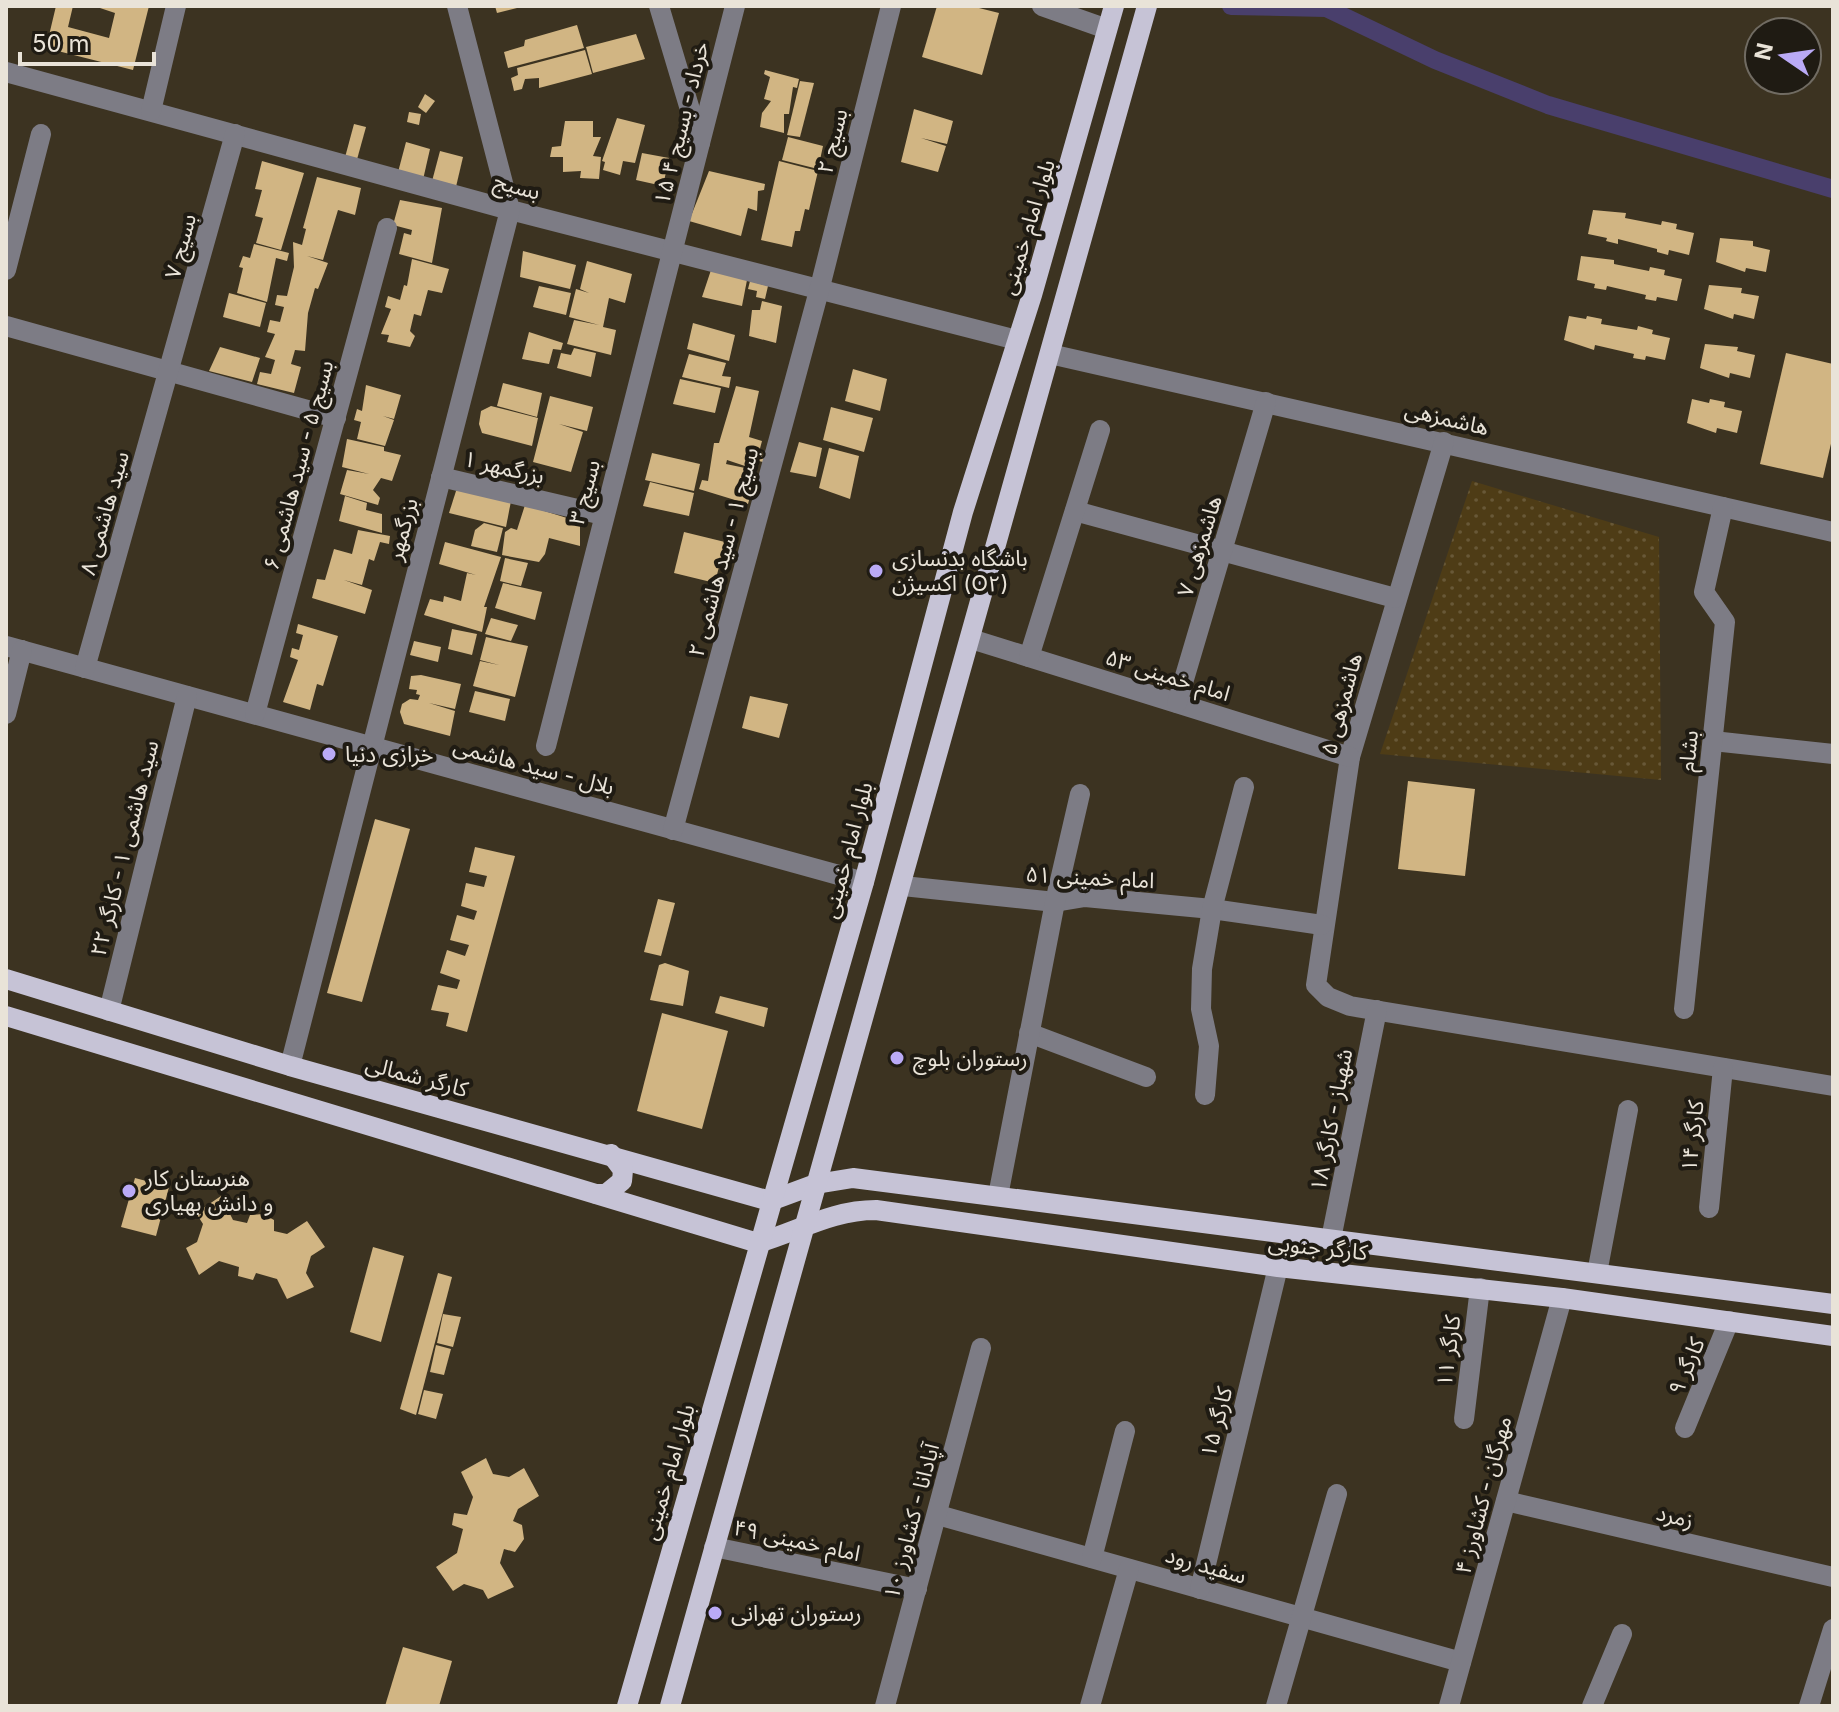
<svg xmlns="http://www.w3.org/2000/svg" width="1839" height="1712" font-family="Inter,'Noto Sans Arabic',sans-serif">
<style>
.grass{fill:url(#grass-dots)}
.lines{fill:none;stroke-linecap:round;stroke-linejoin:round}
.canal{stroke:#493f6c;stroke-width:18}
.building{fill:#d1b583}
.minor{stroke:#7d7c85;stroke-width:20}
.major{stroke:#c6c3d6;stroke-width:20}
.poi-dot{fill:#baaaf6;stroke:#1f1b13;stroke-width:3}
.labels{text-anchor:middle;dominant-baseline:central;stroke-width:8;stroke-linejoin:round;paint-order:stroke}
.street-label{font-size:22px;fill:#e9e3d8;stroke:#1f1b13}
.poi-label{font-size:22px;fill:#e9e3d8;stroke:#1f1b13;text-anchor:start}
</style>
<defs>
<pattern id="grass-dots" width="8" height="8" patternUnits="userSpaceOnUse" patternTransform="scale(2)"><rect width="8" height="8" fill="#4e3c16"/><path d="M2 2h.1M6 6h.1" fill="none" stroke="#685837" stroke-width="1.8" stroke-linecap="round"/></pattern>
</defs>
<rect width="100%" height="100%" fill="#3c3321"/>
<!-- grass -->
<path class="grass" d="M1472 481 1659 537 1661 780 1380 754Z"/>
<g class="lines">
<!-- canal -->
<path class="canal" d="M1231 6 1326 8 1435 60 1548 105 1833 189"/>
</g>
<!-- building -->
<g class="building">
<path d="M56 6H73L68 27 109 38 115 13 94 6H149L133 70 46 48Z"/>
<path d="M495 6H521V7L497 13Z"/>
<path d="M937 6H971L999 13 982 75 922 57Z"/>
<path d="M577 25 584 48 508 68 504 52 524 46 525 40Z"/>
<path d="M636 34 645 59 593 73 586 47Z"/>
<path d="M585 50 592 74 539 88V78L525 79 522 89 514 91 511 78 518 75 517 68Z"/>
<path d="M765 70 799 79 797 88 793 87 789 114H784V133L760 127 762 113 771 101 764 99 770 77 764 74Z"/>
<path d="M800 81 814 83 800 137 787 135Z"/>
<path d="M425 94 435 101 426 113 418 107Z"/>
<path d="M914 109 953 121 947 144 921 138 946 146 938 172 901 162Z"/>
<path d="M409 112 421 114 419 125 407 122Z"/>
<path d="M617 118 645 125 635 163 623 161 620 175 603 170 605 162 602 161Z"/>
<path d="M565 121H593V137H601L593 156 601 157 599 179 580 178 581 171 563 172V157H550L552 147 561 146Z"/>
<path d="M354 124 366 127 356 163 344 161Z"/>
<path d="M788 137 823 146 818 169 782 160Z"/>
<path d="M406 142 430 149 422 184 397 176Z"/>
<path d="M440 151 463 157 455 191 431 185Z"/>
<path d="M642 153 669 158 663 186 636 180Z"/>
<path d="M262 161 304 173 281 250 256 243 263 218 255 216 262 190 255 189Z"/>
<path d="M779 161 818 171 809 210 805 209 800 231H795L792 247 761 240Z"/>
<path d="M709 171 765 184 764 190 758 191 757 211 748 208 741 236 689 221Z"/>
<path d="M317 177 361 188 355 215 338 210 323 260 307 256 328 263 318 289 315 288 308 313 305 351 295 350 291 364 301 367 294 393 257 384 260 372 271 374 275 360 265 357 275 334 267 332 270 320 280 322 284 307 275 305 277 295 287 296 294 267 293 242 302 245 306 229 303 228Z"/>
<path d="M400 200 442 208 432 263 399 254 404 233 411 235 412 230 393 225Z"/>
<path d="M1593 210 1626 213 1625 218 1661 225 1662 221 1677 224 1676 229 1694 233 1689 255 1669 250 1668 255 1657 252V249L1618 239V244L1606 241 1607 238 1588 234Z"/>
<path d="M1720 238 1753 241V246L1770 250 1766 272 1746 268 1745 272 1716 262Z"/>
<path d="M254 244 289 253 287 261 276 258 267 302 237 293 243 268 239 267 243 256 250 258Z"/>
<path d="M523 251 576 265 570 289 520 277Z"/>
<path d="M1581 256 1614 260V264L1649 271 1650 267 1665 270 1664 275 1682 279 1677 301 1657 297 1656 301 1645 299 1646 295 1607 286 1606 290 1594 288 1595 284 1577 280Z"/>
<path d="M412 259 449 269 442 293 428 290 421 316 414 314 410 331 415 336 410 347 387 342 389 335 381 334 391 309 385 307 388 296 400 300 404 285 407 286Z"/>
<path d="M587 261 632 274 625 303 609 298 603 327 616 330 611 355 567 344 574 320 599 325 569 317 576 289 589 293 580 289Z"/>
<path d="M711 270 747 280 742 306 702 297Z"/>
<path d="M750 281 768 286 765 299 756 297 757 291 748 289Z"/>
<path d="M1709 285 1742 288 1741 293 1759 296 1754 319 1734 314 1733 319 1704 309Z"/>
<path d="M539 286 571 293 566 315 533 307Z"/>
<path d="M229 293 266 303 260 327 223 317Z"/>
<path d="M762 301 782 306 776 343 749 336 752 310H760Z"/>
<path d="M1569 316 1586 319 1587 316 1602 319 1601 324 1637 330 1638 326 1653 330 1652 334 1670 338 1665 360 1646 356 1645 360 1633 358 1634 354 1595 345 1594 350 1564 340Z"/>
<path d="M693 323 735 335 729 361 687 349Z"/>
<path d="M529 332 563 343 561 350 553 349 549 364 522 359Z"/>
<path d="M1705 344 1738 347 1737 351 1755 355 1750 378 1730 373 1729 378 1700 368Z"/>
<path d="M220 347 260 358 252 382 209 371Z"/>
<path d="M574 348 596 353 591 377 557 368 561 353 571 355Z"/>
<path d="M1786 353 1833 364V435L1823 478 1760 464Z"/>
<path d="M689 354 726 363 722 376 731 377 729 388 682 377Z"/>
<path d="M853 369 887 379 880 411 845 401Z"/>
<path d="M680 379 721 388 715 413 673 404Z"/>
<path d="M503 383 542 393 537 417 497 406Z"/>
<path d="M366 385 401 395 394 419 383 416 394 420 385 446 357 439 361 422 354 420 357 409 362 411Z"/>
<path d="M736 386 759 391 749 437 762 441 758 456 768 458 767 463 746 458 745 466 727 460 726 464 750 469 747 487 752 489 748 504 699 489 702 480 708 481 714 443H719Z"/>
<path d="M550 396 593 407 587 431 559 424 583 432 571 472 533 462Z"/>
<path d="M1692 399 1709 403 1710 399 1725 402 1724 407 1742 411 1737 433 1717 428 1716 433 1687 423Z"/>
<path d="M491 406 538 418 532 446 482 433 479 424 481 411Z"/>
<path d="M831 407 873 418 864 452 823 440Z"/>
<path d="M347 439 384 447V451L401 455 392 481 381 478 373 490 380 498 378 505 340 494 347 470 369 474 342 467Z"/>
<path d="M799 442 822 448 816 477 790 472Z"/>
<path d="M829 448 859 456 850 499 819 488Z"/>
<path d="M652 453 700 464 694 491 645 480Z"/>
<path d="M650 482 694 493 689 516 643 506Z"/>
<path d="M462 488 511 501 506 527 449 513 456 491Z"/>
<path d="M345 496 367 503 366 510 382 514V533L339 521Z"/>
<path d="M525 505 580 522V546L549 538 545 554 539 562 502 555 505 532 511 528 517 530Z"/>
<path d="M484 523 503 528 497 552 471 546 475 530Z"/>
<path d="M358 530 390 536 389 544 380 542 374 561 369 559 362 585 344 580 372 590 365 614 312 598 317 579 325 580 334 549 352 554Z"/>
<path d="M684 532 725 542 715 583 674 573Z"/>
<path d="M445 542 501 557 484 607H487L482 632 424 615 430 599 443 602 444 596 461 601 467 573 476 575 439 564Z"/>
<path d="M505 558 528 563 521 586 500 581Z"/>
<path d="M503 583 542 592 535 620 495 608Z"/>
<path d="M491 618 518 625 511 641 485 634Z"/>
<path d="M298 624 338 636 323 686 317 684 310 710 283 702 298 660 290 657 292 648 299 650 303 635 296 633Z"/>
<path d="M452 629 477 634 472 655 448 649Z"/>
<path d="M486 637 528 646 515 697 473 686 480 661 499 665 480 660Z"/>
<path d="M414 641 441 647 438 662 410 655Z"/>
<path d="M421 675 461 684 455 709 429 703 455 711 450 736 404 724 400 712 402 704 410 699 418 700 420 695 416 694 417 690 409 689 411 676Z"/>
<path d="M475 691 510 699 505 721 469 712Z"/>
<path d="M750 696 788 704 779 738 742 728Z"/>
<path d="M1408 781 1475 789 1465 876 1398 869Z"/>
<path d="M375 819 410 829 362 1002 327 993Z"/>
<path d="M475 847 515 856 467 1032 446 1026 449 1013 431 1010 438 985 457 989 460 980 440 973 447 950 465 956 469 945 450 940 457 915 474 920 477 911 461 906 466 883 484 887 487 876 469 872Z"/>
<path d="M658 899 675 903 661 956 644 952Z"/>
<path d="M665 963 689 971 683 1006 650 1000 659 965Z"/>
<path d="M720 996 768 1008 764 1027 715 1013Z"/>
<path d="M662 1013 728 1031 702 1129 637 1111Z"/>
<path d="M135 1178 169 1187 156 1236 121 1227Z"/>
<path d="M221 1196 233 1220 247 1223 250 1215 263 1214 274 1220V1231L287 1234 307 1221 325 1247 311 1256 306 1273 314 1287 287 1299 277 1279 256 1273 253 1280 238 1276 239 1267 219 1261 199 1275 186 1248 197 1242 203 1224 196 1213Z"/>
<path d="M373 1247 404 1256 381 1342 350 1332Z"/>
<path d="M438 1273 452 1277 416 1415 400 1409Z"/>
<path d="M443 1314 461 1317 453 1347 437 1343Z"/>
<path d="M436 1345 451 1349 444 1375 430 1372Z"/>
<path d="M424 1390 443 1394 436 1419 418 1414Z"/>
<path d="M486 1458 493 1474 509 1477 524 1468 539 1496 518 1509 513 1521 522 1525 524 1539 515 1552 504 1549 500 1563 514 1587 488 1599 483 1590 464 1584 453 1591 436 1567 457 1553 463 1529 452 1525 454 1513 467 1515 473 1497 461 1472Z"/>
<path d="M403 1647 452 1661 439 1706H385Z"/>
</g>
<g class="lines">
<!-- minor -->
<g class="minor">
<path d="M659 6 700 143"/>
<path d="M1042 6 1107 29"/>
<path d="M6 72 510 210 1017 340"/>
<path d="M151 111 176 6"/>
<path d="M6 270 41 134"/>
<path d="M6 326 336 418"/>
<path d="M1050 354 1833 532"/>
<path d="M1444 442 1350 757 1316 985 1328 997 1350 1006 1833 1086"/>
<path d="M441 477 603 515"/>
<path d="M1075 511 1395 598"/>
<path d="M971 639 1350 757"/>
<path d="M6 646 864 882"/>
<path d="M1029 657 1100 430"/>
<path d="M85 668 235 134"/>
<path d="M1177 703 1266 402"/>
<path d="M6 714 22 650"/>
<path d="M255 714 387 228"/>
<path d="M1713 741 1833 754"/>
<path d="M546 746 735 6"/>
<path d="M673 830 820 287 891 6"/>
<path d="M903 886 1055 902 1085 897 1212 909 1322 925"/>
<path d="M1684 1009 1725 622 1704 592 1723 507"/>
<path d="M109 1011 187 696"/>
<path d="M1029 1033 1146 1077"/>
<path d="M290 1066 510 210 457 6"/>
<path d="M1205 1095 1209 1046 1201 1009 1202 969 1212 909 1244 787"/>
<path d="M998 1196 1055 902 1080 794"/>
<path d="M1709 1208 1723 1068"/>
<path d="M1331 1239 1377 1010"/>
<path d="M1597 1273 1628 1110"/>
<path d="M1464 1419 1480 1288"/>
<path d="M1685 1428 1729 1321"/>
<path d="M1506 1501 1833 1577"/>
<path d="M938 1515 1461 1662"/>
<path d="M714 1547 917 1589"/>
<path d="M1092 1558 1125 1431"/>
<path d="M1200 1589 1278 1267"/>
<path d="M885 1706 981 1348"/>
<path d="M1090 1706 1129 1569"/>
<path d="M1276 1706 1337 1494"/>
<path d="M1449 1706 1562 1298"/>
<path d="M1592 1706 1622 1634"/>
<path d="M1809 1706 1833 1629"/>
</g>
<!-- major -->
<g class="major">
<path d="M6 979 290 1066 770 1201 816 1184 853 1178 1833 1304"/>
<path d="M6 1016 758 1243C799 1231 832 1210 876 1210L1278 1267 1562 1298 1833 1336"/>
<path d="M596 1194H606L622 1181 623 1170 611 1154"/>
<path d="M627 1706 864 882 963 512 1032 295 1114 6"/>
<path d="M670 1706 1147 6"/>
</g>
</g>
<!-- markers -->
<g class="poi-dot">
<circle cx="876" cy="571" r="8"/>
<circle cx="329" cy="754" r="8"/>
<circle cx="897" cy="1058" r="8"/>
<circle cx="129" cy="1191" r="8"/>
<circle cx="715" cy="1613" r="8"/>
</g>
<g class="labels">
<!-- street labels -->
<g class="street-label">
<text transform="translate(681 123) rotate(-76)">۱۵ خرداد - بسیج ۴</text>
<text transform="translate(832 141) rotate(-76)">بسیج ۲</text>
<text transform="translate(517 186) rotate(15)">بسیج</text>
<text transform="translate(1027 227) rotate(-73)">بلوار امام خمینی</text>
<text transform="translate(180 246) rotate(-75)">بسیج ۷</text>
<text transform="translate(1447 418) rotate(13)">هاشمزهی</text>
<text transform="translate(298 465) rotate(-75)">بسیج ۵ - سید هاشمی ۶</text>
<text transform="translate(504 467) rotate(13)">بزرگمهر ۱</text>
<text transform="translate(584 492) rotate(-75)">بسیج ۳</text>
<text transform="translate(104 513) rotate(-74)">سید هاشمی ۸</text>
<text transform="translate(402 529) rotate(-75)">بزرگمهر</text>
<text transform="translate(1199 546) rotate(-73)">هاشمزهی ۷</text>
<text transform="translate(723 552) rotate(-75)">بسیج ۱ - سید هاشمی ۲</text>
<text transform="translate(1168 675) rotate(17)">امام خمینی ۵۳</text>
<text transform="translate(1341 704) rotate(-75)">هاشمزهی ۵</text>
<text transform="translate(1688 751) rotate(-84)">بشام</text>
<text transform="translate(534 766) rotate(15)">بلال - سید هاشمی</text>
<text transform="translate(124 848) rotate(-76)">سید هاشمی ۱ - کارگر ۲۲</text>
<text transform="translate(847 850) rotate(-75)">بلوار امام خمینی</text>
<text transform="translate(1090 877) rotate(3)">امام خمینی ۵۱</text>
<text transform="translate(417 1076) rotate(15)">کارگر شمالی</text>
<text transform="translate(1331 1120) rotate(-79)">شهباز - کارگر ۱۸</text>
<text transform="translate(1692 1136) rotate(-84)">کارگر ۱۴</text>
<text transform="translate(1318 1247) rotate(6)">کارگر جنوبی</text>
<text transform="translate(1448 1351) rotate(-83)">کارگر ۱۱</text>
<text transform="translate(1686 1366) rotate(-67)">کارگر ۹</text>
<text transform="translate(1216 1422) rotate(-76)">کارگر ۱۵</text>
<text transform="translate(668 1472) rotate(-74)">بلوار امام خمینی</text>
<text transform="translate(1483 1495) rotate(-75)">مهرگان - کشاورز ۴</text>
<text transform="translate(1675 1516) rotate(13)">زمرد</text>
<text transform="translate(911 1521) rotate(-75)">آپادانا - کشاورز ۱۰</text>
<text transform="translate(797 1540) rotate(12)">امام خمینی ۴۹</text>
<text transform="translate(1206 1565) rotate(16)">سفید رود</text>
</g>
<!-- poi labels -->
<g class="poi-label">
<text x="892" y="558">باشگاه بدنسازی<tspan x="892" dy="25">اکسیژن (O۲)</tspan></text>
<text x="345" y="754">خرازی دنیا</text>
<text x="913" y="1058">رستوران بلوچ</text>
<text x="145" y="1178">هنرستان کار<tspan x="145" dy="25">و دانش بهیاری</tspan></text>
<text x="731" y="1613">رستوران تهرانی</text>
</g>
</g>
<!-- border -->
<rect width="1839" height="1712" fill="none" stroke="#e9e3d8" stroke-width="16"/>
<!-- north arrow -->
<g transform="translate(1783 56) rotate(283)"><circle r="38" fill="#1f1b13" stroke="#706b62" stroke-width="2"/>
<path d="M0-6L14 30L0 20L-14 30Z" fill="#baaaf6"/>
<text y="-12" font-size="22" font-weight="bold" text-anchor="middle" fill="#e9e3d8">N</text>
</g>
<!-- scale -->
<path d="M20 52v12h134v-12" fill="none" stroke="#e9e3d8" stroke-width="4"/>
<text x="32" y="52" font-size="24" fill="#e9e3d8" stroke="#1f1b13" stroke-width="6" paint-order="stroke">50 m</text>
</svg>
